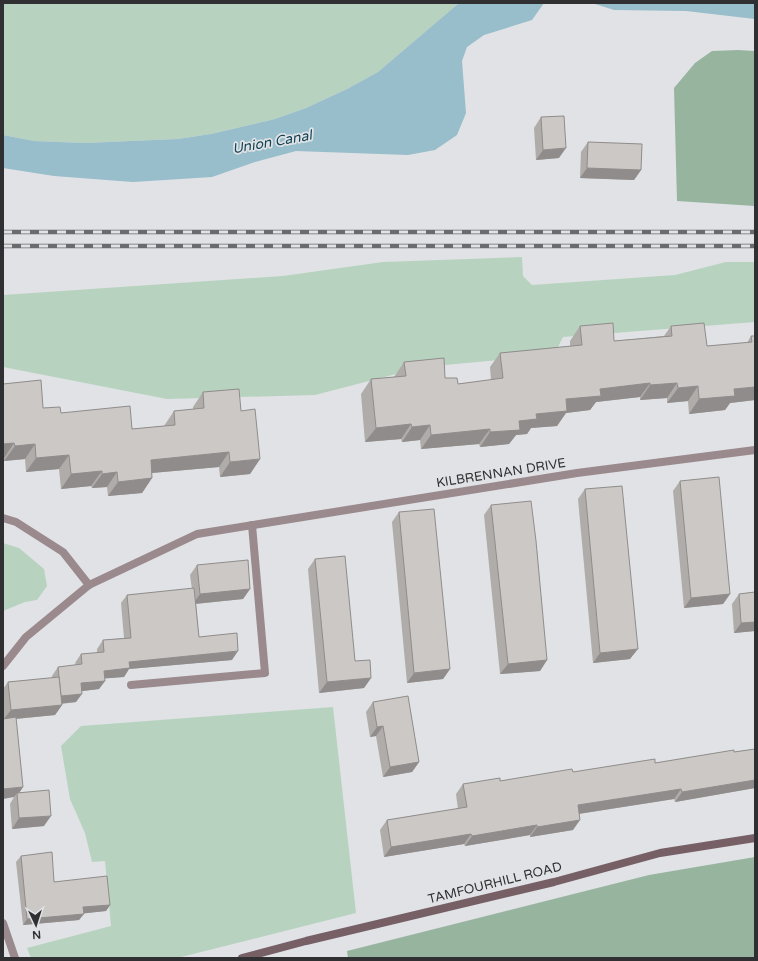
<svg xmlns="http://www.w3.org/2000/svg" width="758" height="961" font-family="'Varela Round',sans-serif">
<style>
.green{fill:#b7d3bf}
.forest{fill:#97b49f}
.water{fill:#98bdcb}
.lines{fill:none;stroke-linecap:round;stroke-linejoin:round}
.minor{stroke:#9a8a8e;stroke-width:8}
.secondary{stroke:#766066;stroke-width:8}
.rail-casing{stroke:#6b6b6e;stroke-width:4.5}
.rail{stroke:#e0e2e5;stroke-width:3;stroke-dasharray:9;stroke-linecap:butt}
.wall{fill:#afacaa}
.shaded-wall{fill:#8f8c8b}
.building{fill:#ccc8c6;stroke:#8f8c8b}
.labels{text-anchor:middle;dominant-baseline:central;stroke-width:3.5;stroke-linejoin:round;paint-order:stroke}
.street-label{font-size:13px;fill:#303032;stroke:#e0e2e5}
.water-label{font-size:14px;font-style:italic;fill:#124556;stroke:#e0e2e5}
</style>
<rect width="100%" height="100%" fill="#e0e2e5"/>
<!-- green -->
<g class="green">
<path d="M3 3H459L378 72 347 89 306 108 275 119 211 134 178 139 85 143 34 141 3 135Z"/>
<path d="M522 257 523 276 532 285 675 275 726 262H755V322L563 337 554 355 423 367 315 395 167 399 3 367V295L283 276 383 262Z"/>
<path d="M3 543 19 548 44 569 47 586 37 600 25 602 3 611Z"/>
<path d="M333 707 356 913 177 958H31L27 948 111 926 105 861 92 862 85 833 70 799 61 746 81 726Z"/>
</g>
<!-- forest -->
<g class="forest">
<path d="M738 50 755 51V206L677 201 674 88 695 63 712 51Z"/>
<path d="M755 857V958H348L347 951 649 875Z"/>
</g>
<!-- water -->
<g class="water">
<path d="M459 3H544L532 20 484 35 467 47 462 61 466 113 457 135 435 150 408 155 296 151 255 162 212 177 133 182 54 176 3 168V135L34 141 85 143 178 139 211 134 275 119 306 108 347 89 378 72Z"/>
<path d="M592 3H755V19L686 11 614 10Z"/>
</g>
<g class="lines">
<!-- minor -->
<g class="minor">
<path d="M3 518 16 522 63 552 89 585"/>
<path d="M3 666 26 637 89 585 197 534 577 473 755 450"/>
<path d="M131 685 265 673 252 525"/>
<path d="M3 923 15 958"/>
</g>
<!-- secondary -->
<path class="secondary" d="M242 958 306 941 554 882 660 853 755 838"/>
<defs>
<g id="rail">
<path d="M3 232H755"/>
<path d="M3 246H755"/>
</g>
</defs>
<!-- rail casing -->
<use href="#rail" class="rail-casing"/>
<!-- rail -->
<use href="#rail" class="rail"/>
</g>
<!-- wall -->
<g class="wall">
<path d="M541 117 559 158 536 160 534 128Z"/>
<path d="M588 142 641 170 634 180 580 178 581 152Z"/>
<path d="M580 326 614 341 664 336 671 326 707 346 747 343 751 336H755V400L730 403 725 410 689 414 688 401 667 403V398L640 400V397L596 402 590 410 566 413 557 426 531 428 527 434 516 435 509 444 480 447 479 444 421 449 420 440 402 442 401 439 365 442 361 394 371 379 394 377 404 362 458 384 491 380 490 367 500 353 570 346V341Z"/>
<path d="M3 384 43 408 61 413 132 429 164 426 174 411 193 409V407L203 392 241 411 260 459 250 474 220 477 219 467 152 473V478L142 493 108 496 107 487 92 488 91 486 61 489 59 469 26 472 25 459 4 461Z"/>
<path d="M680 481 730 594 723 604 684 608 673 491Z"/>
<path d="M585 489 630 659 593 663 578 499Z"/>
<path d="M491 505 547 660 540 671 500 674 484 515Z"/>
<path d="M399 512 450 669 443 679 407 683 392 522Z"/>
<path d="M315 559 355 661 371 678 364 688 319 693 308 569Z"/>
<path d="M197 565 250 589 243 599 196 604 199 637 232 660 129 669 124 677 104 678 105 681 99 689 82 691 76 702 62 704V705L55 715 16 719 23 787 19 793 44 826 12 829 10 804 14 797 3 715V689L8 682 52 678V676L58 667 76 665 75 663 81 654 97 653V649L103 640 124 638 121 603 127 595 192 589 190 575Z"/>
<path d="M755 592V631L734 633 732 604 739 594Z"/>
<path d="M373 702 419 762 412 772 383 777 376 736 370 737 366 712Z"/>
<path d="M755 749V788L675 802 674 799 579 814 573 830 530 837V835L465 846 464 844 384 857 380 830 387 820 458 809 456 794 463 784 500 781 655 763Z"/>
<path d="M21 856 54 882 110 905 106 911 84 913 79 920 23 925 16 862Z"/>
</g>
<!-- shaded-wall -->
<g class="shaded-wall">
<path d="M566 148 559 158 536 160 543 150Z"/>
<path d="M587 168 641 170 634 180 580 178Z"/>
<path d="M650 383 640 397 596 402 590 410 566 413 557 426 531 428 527 434 516 435 509 444 480 447 490 432 536 414 566 399 600 389Z"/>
<path d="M677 383 667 398 640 400 650 385Z"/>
<path d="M698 386 688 401 667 403 678 388Z"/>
<path d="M755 387V400L730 403 725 410 689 414 699 399 734 389Z"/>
<path d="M411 424 401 439 365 442 376 428Z"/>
<path d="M430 425 420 440 402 442 412 427Z"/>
<path d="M490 429 479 444 421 449 431 435Z"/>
<path d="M14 443 4 458H3V444Z"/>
<path d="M35 444 25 459 4 461 15 446Z"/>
<path d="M229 452 219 467 140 474 151 460Z"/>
<path d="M69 455 59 469 26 472 36 458Z"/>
<path d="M260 459 250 474 220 477 230 462Z"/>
<path d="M102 471 91 486 61 489 71 474Z"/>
<path d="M117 472 107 487 92 488 102 474Z"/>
<path d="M152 478 142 493 108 496 118 482Z"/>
<path d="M250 589 243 599 193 604 200 594Z"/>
<path d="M730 594 723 604 684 608 691 598Z"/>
<path d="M755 622V631L734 633 741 623Z"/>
<path d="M638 649 630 659 593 663 600 653Z"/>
<path d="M238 651 232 660 129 669 124 677 98 679 104 671 129 662Z"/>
<path d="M547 660 540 671 500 674 508 664Z"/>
<path d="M450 669 443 679 407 683 414 673Z"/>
<path d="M371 678 364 688 319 693 327 682Z"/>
<path d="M105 681 99 689 75 692 81 683Z"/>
<path d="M82 694 76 702 54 704 60 696Z"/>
<path d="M62 705 55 715 3 720 11 710Z"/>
<path d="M383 726 376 736 370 737 377 727Z"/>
<path d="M419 762 412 772 383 777 390 767Z"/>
<path d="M755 780V788L675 802 682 792Z"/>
<path d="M23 787 17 796V793L14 797 3 799V789Z"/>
<path d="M681 789 674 799 571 815 578 805Z"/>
<path d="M51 816 44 826 12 829 19 818Z"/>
<path d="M580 820 573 830 530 837 537 827Z"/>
<path d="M537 825 530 835 465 846 472 836Z"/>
<path d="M471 834 464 844 384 857 391 847Z"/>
<path d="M110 905 106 911 79 914 83 907Z"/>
<path d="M84 914 79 920 23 925 27 919Z"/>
</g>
<!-- building -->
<g class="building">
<path d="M564 116 566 148 543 150 541 117Z"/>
<path d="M588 142 642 144 641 170 587 168Z"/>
<path d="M613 323 614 341 672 336 671 326 704 323 707 346 752 342 751 336H755V387L734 389 735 396 699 399 698 386 678 388 677 383 650 385V383L600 389 601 396 566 399 567 411 536 414 537 419 519 421 520 430 490 432V429L431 435 430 425 412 427 411 424 376 428 371 379 406 376 404 362 444 358 445 378H457L458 384 503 378 500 353 582 345 580 326Z"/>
<path d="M41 380 43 408 60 407 61 413 130 406 132 429 175 425 174 411 204 408 203 392 239 389 241 411 255 409 260 459 230 462 229 452 151 460 152 478 118 482 117 472 102 474V471L71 474 69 455 36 458 35 444 15 446 14 443 3 444V384Z"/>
<path d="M719 477 730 594 691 598 680 481Z"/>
<path d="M622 486 638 649 600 653 585 489Z"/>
<path d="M531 501 536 541 547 660 508 664 491 505Z"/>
<path d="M434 509 450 669 414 673 399 512Z"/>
<path d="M345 556 355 661 370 660 371 678 327 682 315 559Z"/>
<path d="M248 560 250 589 200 594 197 565Z"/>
<path d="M194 588 199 637 237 633 238 651 129 662 130 668 104 671 105 681 81 683 82 694 61 696 58 667 82 664 81 654 104 652 103 640 131 638 127 595Z"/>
<path d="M755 592V622L741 623 739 594Z"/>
<path d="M59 677 62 705 11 710 8 682Z"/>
<path d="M408 696 419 762 390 767 383 726 377 727 373 702Z"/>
<path d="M16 717 23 787 3 789V719Z"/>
<path d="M755 749V780L682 792 681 789 578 805 580 820 537 827V825L472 836 471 834 391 847 387 820 467 807 463 784 500 778V781L572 769 573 772 655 759V763L734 750V752Z"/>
<path d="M49 790 51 816 19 818 17 793Z"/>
<path d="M52 852 54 882 107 876 110 905 83 907 84 914 27 919 21 856Z"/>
</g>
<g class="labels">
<!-- street labels -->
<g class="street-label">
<text transform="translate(501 473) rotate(-9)">KILBRENNAN DRIVE</text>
<text transform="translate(495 883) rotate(-14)">TAMFOURHILL ROAD</text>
</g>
<!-- water labels -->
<g class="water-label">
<text transform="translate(272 142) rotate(-10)">Union Canal</text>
</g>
</g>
<!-- border -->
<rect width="758" height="961" fill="none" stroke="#303032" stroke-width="8"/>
<!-- north arrow -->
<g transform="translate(36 925) rotate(176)" stroke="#e0e2e5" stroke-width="3" paint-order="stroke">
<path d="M0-3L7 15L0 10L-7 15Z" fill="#303032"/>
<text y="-6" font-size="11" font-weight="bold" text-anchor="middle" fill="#303032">N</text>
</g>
</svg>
